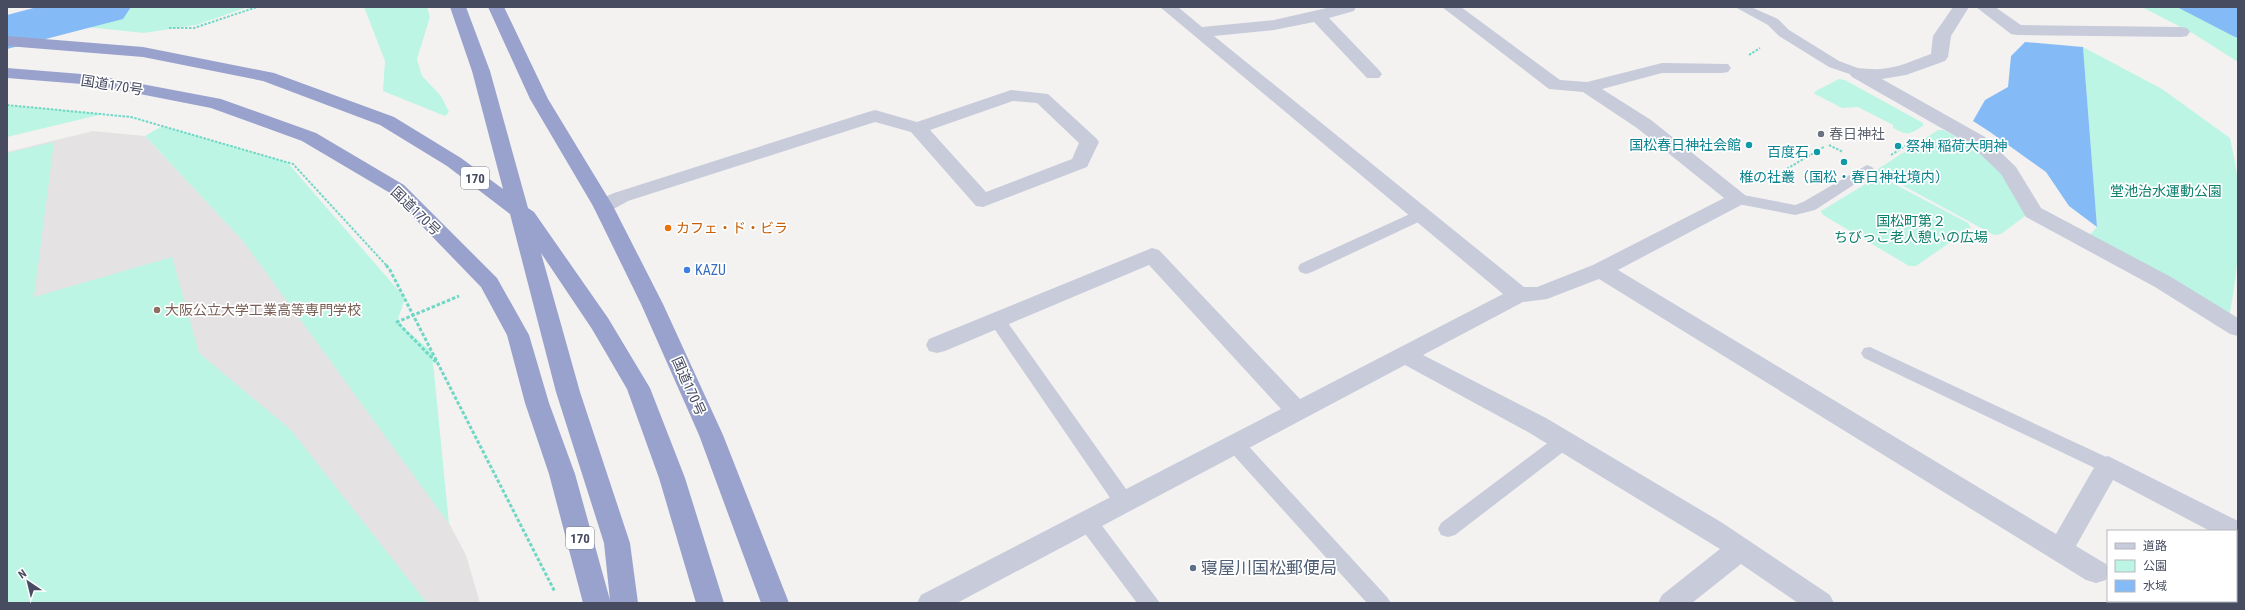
<svg xmlns="http://www.w3.org/2000/svg" width="2245" height="610" font-family="'Roboto Condensed','Noto Sans JP',sans-serif">
<style>
.education{fill:#e5e2e3}
.green{fill:#bcf5e4}
.water{fill:#84bbf6}
.lines{fill:none;stroke-linecap:round;stroke-linejoin:round}
.river{fill:#84bbf6;fill-rule:evenodd}
.path-far1{stroke:#70d7c5;stroke-width:2;stroke-dasharray:2.5 1.5;stroke-linecap:butt}
.path{stroke:#70d7c5;stroke-width:3;stroke-dasharray:3.5 2;stroke-linecap:butt}
.service{fill:#c7cbda;fill-rule:evenodd}
.minor{fill:#c7cbda;fill-rule:evenodd}
.trunk{fill:#99a2cc;fill-rule:evenodd}
.worship-dot{fill:#6b7280;stroke:#fff;stroke-width:1.5}
.culture-dot{fill:#0f9aa8;stroke:#fff;stroke-width:1.5}
.food-dot{fill:#e8710a;stroke:#fff;stroke-width:1.5}
.shop-dot{fill:#3f7fe0;stroke:#fff;stroke-width:1.5}
.education-dot{fill:#8d6e63;stroke:#fff;stroke-width:1.5}
.service-dot{fill:#5c6f8a;stroke:#fff;stroke-width:1.5}
.labels{text-anchor:middle;dominant-baseline:central;stroke-width:3.5;stroke-linejoin:round;paint-order:stroke}
.shield{fill:#fff;stroke:#7e8290;stroke-width:1}
.shield-label{font-size:13px;font-weight:bold;fill:#474c61}
.street-label{font-size:14px;fill:#474c61;stroke:#fff}
.worship-label{font-size:14px;fill:#5b616d;stroke:#fff;text-anchor:start}
.culture-label{font-size:14px;fill:#0d838f;stroke:#fff;text-anchor:end}
.park-label{font-size:14px;fill:#0d816c;stroke:#fff}
.food-label{font-size:14px;fill:#c56008;stroke:#fff;text-anchor:start}
.shop-label{font-size:14px;fill:#366cbe;stroke:#fff;text-anchor:start}
.education-label{font-size:14px;fill:#785e54;stroke:#fff;text-anchor:start}
.near-service-label{font-size:17px;fill:#4e5e75;stroke:#fff;text-anchor:start}
</style>
<rect width="100%" height="100%" fill="#f4f2f1"/>
<!-- education -->
<path class="education" d="M93 131 145 136 372 379 466 555 480 603H7V152Z"/>
<!-- green -->
<g class="green">
<path d="M122 7H248L196 25 144 33 58 24Z"/>
<path d="M364 7H427L430 17 417 59 422 76 441 96 449 112 445 116 383 91 385 61Z"/>
<path d="M2142 7H2238V62L2194 34Z"/>
<path d="M2083 47 2162 89 2230 138C2233 153 2237 169 2238 184 2241 230 2238 277 2228 321L2089 236 2097 227Z"/>
<path d="M1839 79 1845 80 1923 123V126C1908 135 1909 136 1893 128V125L1858 107 1842 108 1815 94 1814 92Z"/>
<path d="M7 105 103 114 7 137Z"/>
<path d="M162 126 287 162 405 298 397 322 432 352 449 524 243 241 145 136Z"/>
<path d="M1938 130H1943L1971 144 2001 172 2025 213V216L2001 234 1994 235 1878 172V169Z"/>
<path d="M54 142 34 297 172 257 199 353 291 430 427 603H7V153Z"/>
<path d="M1877 177 1883 178 1968 223 1971 228 1916 266H1909L1823 215 1821 211Z"/>
</g>
<!-- water -->
<g class="water">
<path d="M2177 7 2238 8V38L2233 36Z"/>
<path d="M2025 42 2083 47 2097 227 2069 206 2046 172 1990 132 1973 121 1985 100 2008 87 2011 56Z"/>
</g>
<g class="lines">
<!-- river -->
<path class="river" d="M37 7H131L123 19 7 49V15Z"/>
<!-- path-far1 -->
<g class="path-far1">
<path d="M169 28H194L257 7"/>
<path d="M1749 55 1760 48"/>
<path d="M7 105 131 117 293 164 387 266"/>
<path d="M1829 145 1843 152"/>
<path d="M1818 150 1824 147"/>
<path d="M1891 155 1916 139"/>
<path d="M1773 177 1817 151"/>
</g>
<!-- path -->
<g class="path">
<path d="M386 265 390 270 555 592"/>
<path d="M436 362 397 322 459 296"/>
</g>
<!-- service -->
<g class="service">
<path d="M1735 7H1751L1778 19 1789 30 1839 61 1863 70 1865 73 1858 77 1829 67 1779 36 1768 25Z"/>
<path d="M1867 165 1872 167 1875 170 1872 173 1815 210 1795 215 1738 204 1733 202 1730 199 1733 196 1738 194 1795 205 1803 202Z"/>
<path d="M1421 209 1427 210 1429 214 1427 218 1312 272 1306 274 1300 272 1298 268 1300 264Z"/>
<path d="M997 314 1003 316 1131 496 1134 502 1131 508 1124 510 1117 508 991 324 988 320 991 316Z"/>
<path d="M1870 347 2115 461 2118 466 2115 471 2108 474 2101 471 1864 358 1861 353 1864 348Z"/>
<path d="M1564 434 1571 436 1573 441 1571 446 1455 535 1448 537 1441 535 1438 529 1441 523 1557 436Z"/>
<path d="M1235 437 1242 439 1387 597 1391 603H1367L1228 449 1226 444 1228 439Z"/>
<path d="M1087 513 1094 515 1160 603H1137L1080 527 1077 521 1080 515Z"/>
</g>
<!-- minor -->
<g class="minor">
<path d="M1160 7H1178L1202 27 1274 20 1331 7H1356L1354 11 1329 18 1379 70 1382 74 1379 78H1367L1314 22 1274 30 1214 36 1524 287H1537L1593 265 1724 198 1637 128 1583 92 1549 89 1442 7H1461L1560 80 1587 82 1662 63 1728 64 1731 68 1728 72 1722 73H1662L1602 89 1651 120 1745 195 1748 199 1745 203 1618 270 2056 534 2099 459 2108 456 2238 521V540L2236 541V531H2210L2113 480 2076 546 2106 564 2108 569 2106 580 2096 583 2086 580 1599 279 1547 299 1523 302 1423 355 1546 418 1721 522 1830 595 1834 603H1798L1741 564 1692 603H1658L1662 595 1720 549 1528 432 1405 365 957 603H917L921 595 1281 409 1149 265 945 351 937 353 929 351 926 345 929 339 1152 248 1159 250 1300 399 1503 294Z"/>
<path d="M1953 7H1969L1951 36 1948 57 1945 61 1906 75 1882 79 1985 137 2016 167 2041 208 2171 277 2238 318V336L2230 334 2155 287 2026 217 2001 174 1971 145 1852 77 1849 73 1852 69C1861 67 1870 70 1880 69 1898 68 1914 60 1931 54L1933 36Z"/>
<path d="M1976 7H1995L2021 25 2181 27 2187 28 2190 32 2187 36 2181 37 2017 35 2011 34Z"/>
<path d="M1011 90 1048 94 1096 138 1099 142 1087 167 983 207 976 206 911 132 875 122 628 201C617 207 608 214 596 211L593 206 596 201 614 193 868 112 875 110 917 122ZM1013 101 1037 103 1079 143 1072 159 986 192 930 130Z"/>
</g>
<!-- trunk -->
<g class="trunk">
<path d="M450 7H466L490 71 528 208 534 212 608 318 650 388 685 478 724 603H696L659 478 627 389 592 329 541 253 580 392 630 543 638 603H583L549 474 525 403 507 335 481 287 390 193 302 141 211 108 94 85 7 78V68L94 75 221 99 316 133 404 185 497 278 529 335 549 403 575 474 610 600 604 543 556 392 510 214 447 166 380 125 263 81 143 57 7 46V36L143 47 274 73 394 117 461 158 503 189 472 71Z"/>
<path d="M488 7H504L548 99 613 206 663 304 723 435 789 603H761L699 435 641 304 593 206 530 99Z"/>
</g>
</g>
<!-- markers -->
<circle class="worship-dot" cx="1821" cy="134" r="4"/>
<g class="culture-dot">
<circle cx="1749" cy="145" r="4"/>
<circle cx="1898" cy="146" r="4"/>
<circle cx="1817" cy="152" r="4"/>
<circle cx="1844" cy="162" r="4"/>
</g>
<circle class="food-dot" cx="668" cy="228" r="4"/>
<circle class="shop-dot" cx="687" cy="270" r="4"/>
<circle class="education-dot" cx="157" cy="310" r="4"/>
<circle class="service-dot" cx="1193" cy="568" r="4"/>
<g class="labels">
<!-- shield labels -->
<g class="shield">
<rect x="461" y="167" width="28" height="22" rx="3"/>
<rect x="566" y="527" width="28" height="22" rx="3"/>
</g>
<g class="shield-label">
<text x="475" y="178">170</text>
<text x="580" y="538">170</text>
</g>
<!-- street labels -->
<g class="street-label">
<text transform="translate(112 85) rotate(9)">国道170号</text>
<text transform="translate(416 211) rotate(44)">国道170号</text>
<text transform="translate(689 386) rotate(66)">国道170号</text>
</g>
<!-- worship labels -->
<g class="worship-label">
<text x="1829" y="134">春日神社</text>
</g>
<!-- culture labels -->
<g class="culture-label">
<text x="1741" y="145">国松春日神社会館</text>
<text x="1906" y="146" text-anchor="start">祭神 稲荷大明神</text>
<text x="1809" y="152">百度石</text>
<text x="1844" y="177" text-anchor="middle">椎の社叢（国松・春日神社境内）</text>
</g>
<!-- park labels -->
<g class="park-label">
<text x="2166" y="191">堂池治水運動公園</text>
<text x="1911" y="221">国松町第２<tspan x="1911" dy="16">ちびっこ老人憩いの広場</tspan></text>
</g>
<!-- food labels -->
<g class="food-label">
<text x="676" y="228">カフェ・ド・ビラ</text>
</g>
<!-- shop labels -->
<g class="shop-label">
<text x="695" y="270">KAZU</text>
</g>
<!-- education labels -->
<g class="education-label">
<text x="165" y="310">大阪公立大学工業高等専門学校</text>
</g>
<!-- near-service labels -->
<g class="near-service-label">
<text x="1201" y="568">寝屋川国松郵便局</text>
</g>
</g>
<!-- border -->
<rect width="2245" height="610" fill="none" stroke="#474c61" stroke-width="16"/>
<!-- legend -->
<rect x="2107" y="530" width="130" height="72" fill="#ffffff" stroke="#b5b7c0"/>
<rect x="2115" y="543" width="20" height="6" fill="#c7cbda" stroke="#b5b7c0"/>
<text x="2143" y="550" font-size="12" fill="#474c61">道路</text>
<rect x="2115" y="560" width="20" height="12" fill="#bcf5e4" stroke="#b5b7c0"/>
<text x="2143" y="570" font-size="12" fill="#474c61">公園</text>
<rect x="2115" y="580" width="20" height="12" fill="#84bbf6" stroke="#b5b7c0"/>
<text x="2143" y="590" font-size="12" fill="#474c61">水域</text>
<!-- north arrow -->
<g transform="translate(28 582) rotate(325)" stroke="#ffffff" stroke-width="3" paint-order="stroke">
<path d="M0-3L7 15L0 10L-7 15Z" fill="#474c61"/>
<text y="-6" font-size="11" font-weight="bold" text-anchor="middle" fill="#474c61">N</text>
</g>
</svg>
